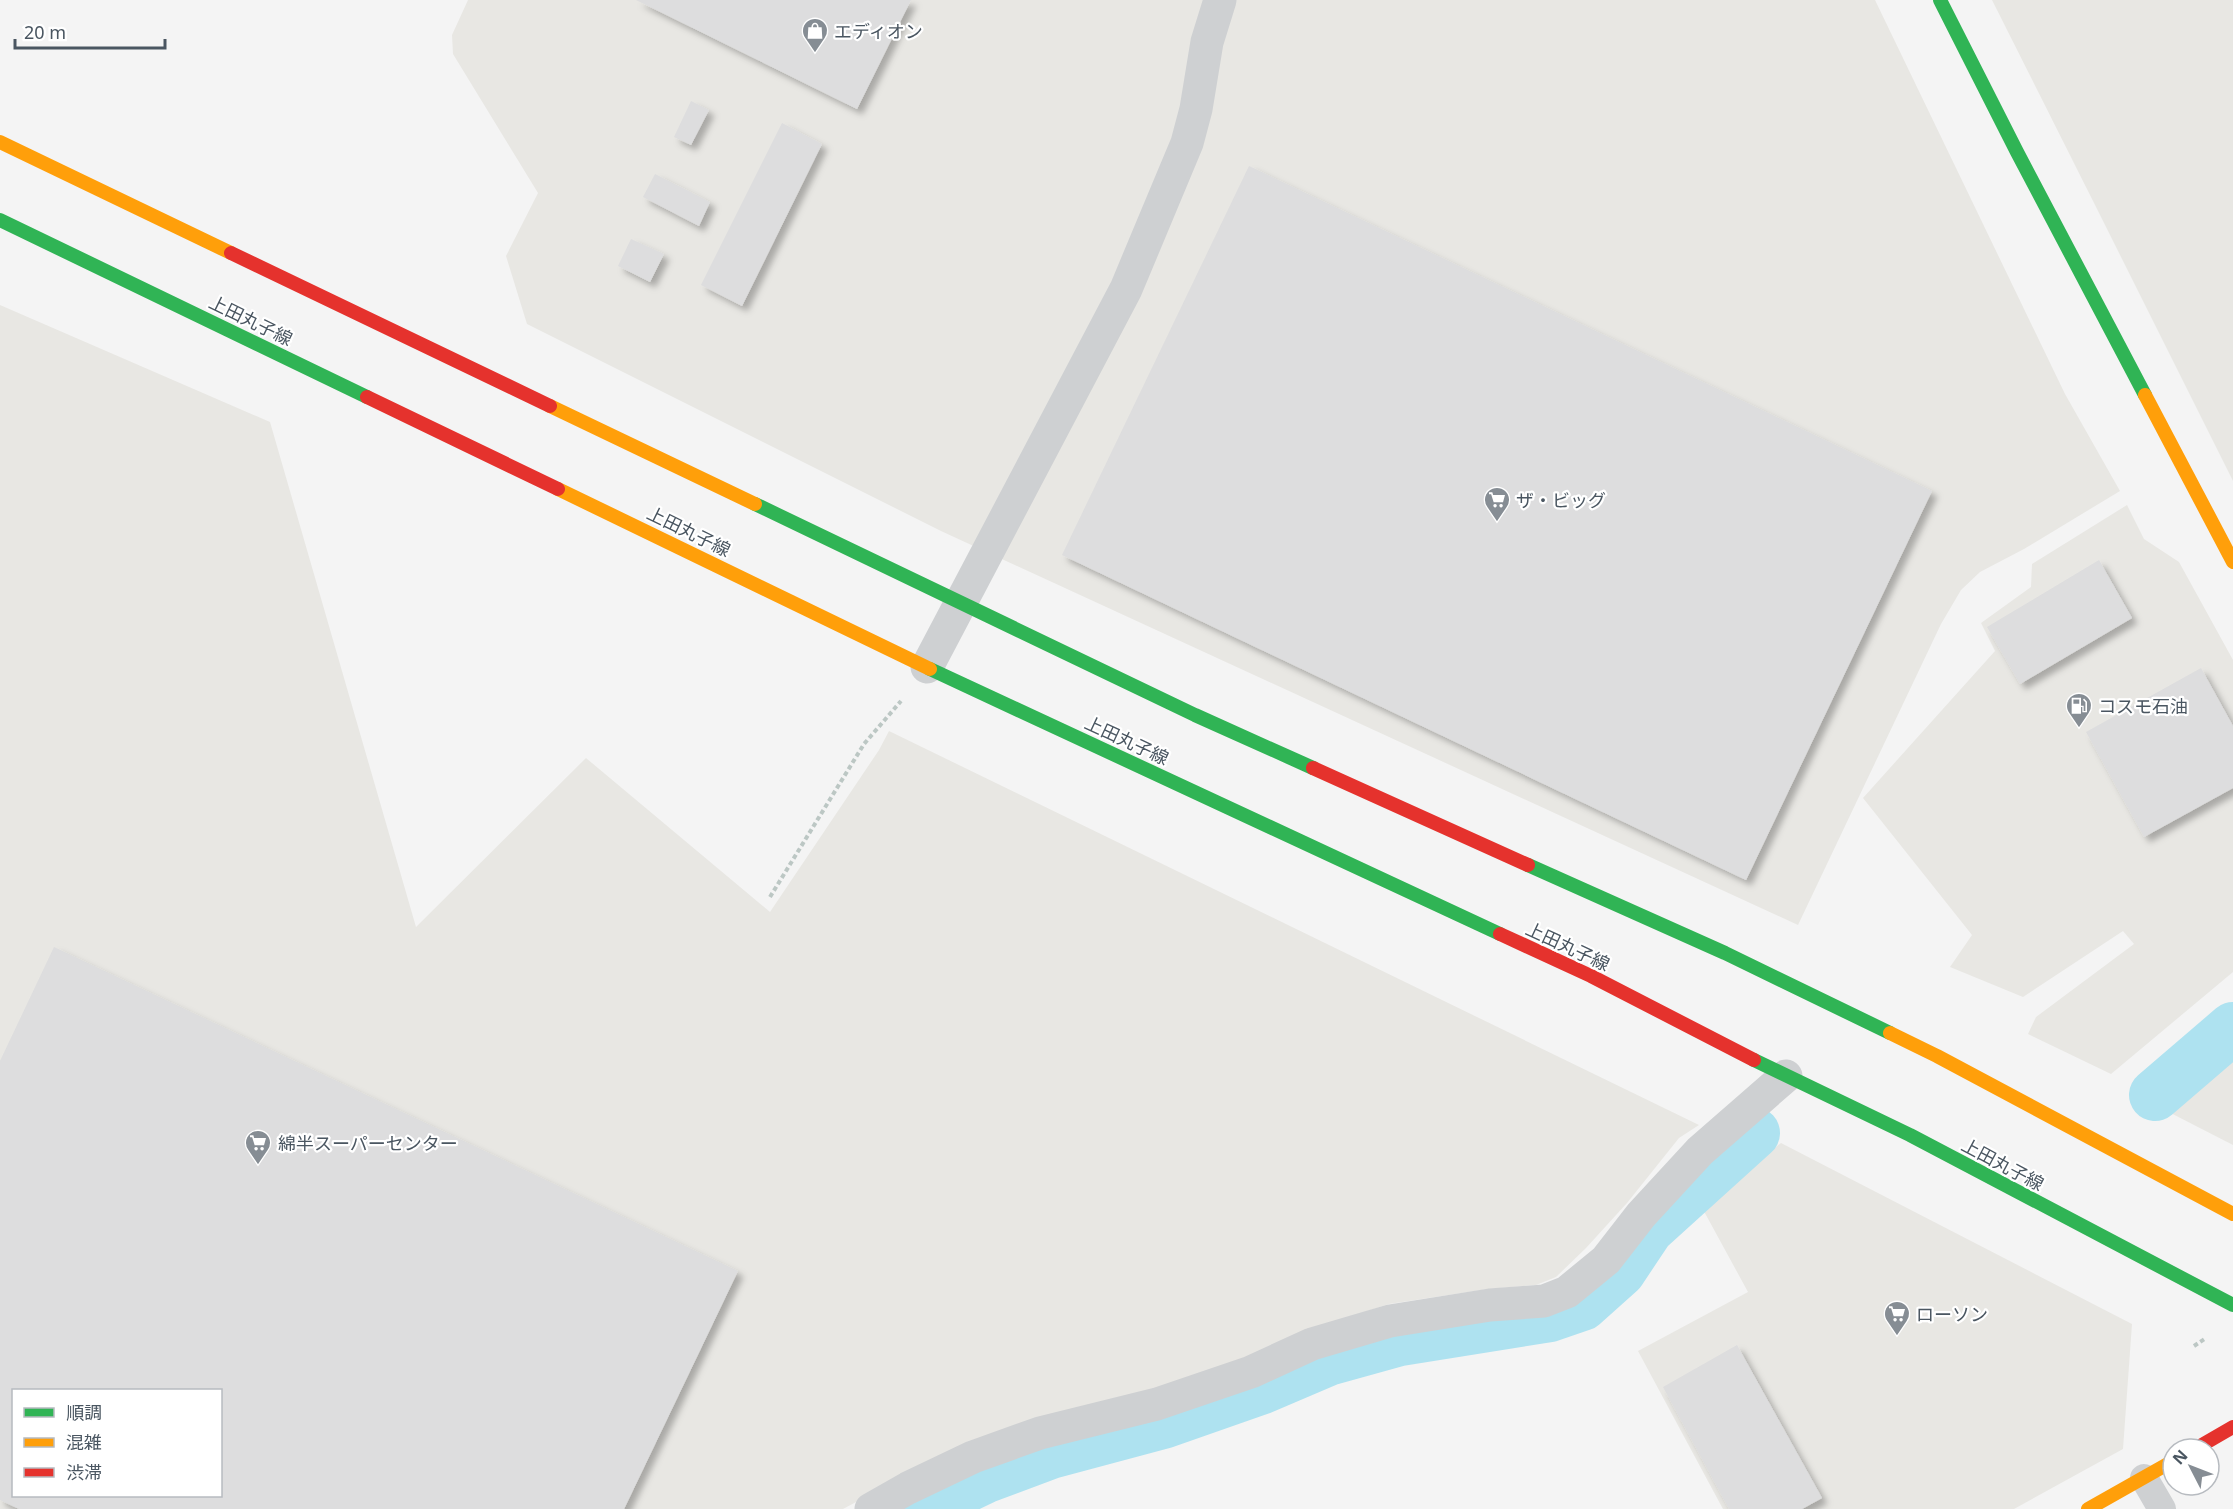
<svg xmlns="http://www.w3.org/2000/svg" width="2233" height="1509" font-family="'Noto Sans','Noto Sans JP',sans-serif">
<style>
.commercial{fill:#e8e7e3;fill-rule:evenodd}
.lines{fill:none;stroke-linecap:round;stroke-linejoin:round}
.canal{stroke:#aee2f0;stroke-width:52}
.building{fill:#ddddde;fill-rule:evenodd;filter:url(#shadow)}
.path{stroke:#bcc7c4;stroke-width:4;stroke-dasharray:4.5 3;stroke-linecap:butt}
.lane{stroke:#ced0d2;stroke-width:28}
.street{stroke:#ced0d2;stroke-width:33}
.fast{stroke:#30b455;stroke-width:14}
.slow{stroke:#ff9f0a;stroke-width:14}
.jam{stroke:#e5322d;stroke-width:14}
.labels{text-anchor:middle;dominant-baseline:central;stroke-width:4.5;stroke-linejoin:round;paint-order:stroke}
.poi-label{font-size:18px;fill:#4a5661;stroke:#fff;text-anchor:start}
.street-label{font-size:18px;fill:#4a5661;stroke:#fff}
</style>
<defs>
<filter id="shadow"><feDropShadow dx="5.5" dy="5.5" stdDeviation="3" flood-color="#0004"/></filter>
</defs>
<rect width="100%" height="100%" fill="#f4f4f4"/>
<!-- commercial -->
<g class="commercial">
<path d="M468 0H1875L2065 394 2120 491 2024 549 1980 572 1961 590 1941 624 1798 925 941 531 527 324 506 256 538 193 453 54 452 35Z"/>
<path d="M1992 0H2233V481L2093 201Z"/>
<path d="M0 305 270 422 416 927 586 758 770 912 879 750 889 731 1699 1125 1679 1138 1627 1203 1586 1248 1556 1277 1536 1285 1488 1289 1389 1304 1309 1330 1241 1361 901 1478 843 1509H0ZM14 1390H220V1496H14Z"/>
<path d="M2127 505 2144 539 2179 562 2233 660V972L2111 1074 2028 1034 2036 1017 2134 944 2123 931 2023 997 1950 967 1972 935 1863 798 1995 651 1981 623 2031 587 2032 564Z"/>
<path d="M2233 1040V1145L2157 1106Z"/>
<path d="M1781 1143 2132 1324 2123 1449 2014 1509H1723L1638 1351 1748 1292 1700 1204Z"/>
</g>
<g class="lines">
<!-- canal -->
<g class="canal">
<path d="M2155 1095 2233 1028"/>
<path d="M920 1509 984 1478 1051 1453 1163 1423 1260 1389 1328 1360 1400 1340 1550 1316 1582 1305 1620 1271 1648 1229 1754 1133"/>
</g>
</g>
<!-- building -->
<g class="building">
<path d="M636 0H911L857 109Z"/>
<path d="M691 101 709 110 691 145 674 137Z"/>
<path d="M782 123 822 144 742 306 701 285Z"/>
<path d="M1249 166 1932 491 1746 880 1062 555Z"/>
<path d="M655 174 710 202 699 226 643 197Z"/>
<path d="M631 239 664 254 650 282 618 266Z"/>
<path d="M2099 560 2132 618 2020 684 1987 627Z"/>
<path d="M2201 668 2233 726V788L2144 837 2086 732Z"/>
<path d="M54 947 738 1271 624 1509H19L0 1500V1061ZM14 1390H220V1496H14Z"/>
<path d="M1737 1345 1822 1498 1802 1509H1729L1663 1387Z"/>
</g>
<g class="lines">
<!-- path -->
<g class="path">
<path d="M770 897 864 744 901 701"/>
<path d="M2194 1346 2206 1338"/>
</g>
<!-- lane -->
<path class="lane" d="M2144 1478 2162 1509"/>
<!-- street -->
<g class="street">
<path d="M927 667 1126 289 1187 143 1196 109 1207 42 1220 0"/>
<path d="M871 1509 908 1488 973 1457 1040 1433 1157 1404 1251 1372 1312 1344 1390 1321 1490 1305 1544 1301 1567 1292 1606 1260 1641 1215 1700 1151 1786 1076"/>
</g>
<!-- fast -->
<g class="fast">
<path d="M1940 0 2017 152 2145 395"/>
<path d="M0 220 367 397"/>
<path d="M755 504 1195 715 1313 768"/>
<path d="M930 669 1500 934"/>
<path d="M1528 865 1725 953 1890 1033"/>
<path d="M1754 1060 1910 1135 2233 1305"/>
</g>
<!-- slow -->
<g class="slow">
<path d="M0 142 231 253"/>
<path d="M2145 395 2233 562"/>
<path d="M550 406 755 504"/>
<path d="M558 489 930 669"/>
<path d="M1890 1033 1937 1056 2233 1214"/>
<path d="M2088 1509 2173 1461"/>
</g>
<!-- jam -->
<g class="jam">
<path d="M231 253 550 406"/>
<path d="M367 397 558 489"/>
<path d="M1313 768 1528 865"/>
<path d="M1500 934 1591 976 1754 1060"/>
<path d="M2195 1449 2233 1427"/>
</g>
</g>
<!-- icons -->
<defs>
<symbol id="shop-pin" viewBox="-11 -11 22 30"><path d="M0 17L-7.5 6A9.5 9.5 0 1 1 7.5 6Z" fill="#868d94" stroke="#fff"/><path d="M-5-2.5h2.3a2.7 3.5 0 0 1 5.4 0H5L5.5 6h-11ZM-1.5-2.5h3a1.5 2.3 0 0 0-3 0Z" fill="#fff"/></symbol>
<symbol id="supermarket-pin" viewBox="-11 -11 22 30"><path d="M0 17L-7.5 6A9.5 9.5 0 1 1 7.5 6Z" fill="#868d94" stroke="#fff"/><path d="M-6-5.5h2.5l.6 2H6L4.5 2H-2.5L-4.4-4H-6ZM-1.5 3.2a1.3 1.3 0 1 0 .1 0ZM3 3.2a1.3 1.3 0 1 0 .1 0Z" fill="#fff"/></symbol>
<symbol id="fuel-pin" viewBox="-11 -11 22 30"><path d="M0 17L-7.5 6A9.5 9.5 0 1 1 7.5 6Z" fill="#868d94" stroke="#fff"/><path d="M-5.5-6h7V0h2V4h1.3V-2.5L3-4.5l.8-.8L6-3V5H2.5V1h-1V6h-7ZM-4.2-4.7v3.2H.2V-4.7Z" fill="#fff"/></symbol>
</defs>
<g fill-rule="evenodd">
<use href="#shop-pin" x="800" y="16" width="30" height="40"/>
<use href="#supermarket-pin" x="1482" y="485" width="30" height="40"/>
<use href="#fuel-pin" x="2064" y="691" width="30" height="40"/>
<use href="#supermarket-pin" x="243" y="1128" width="30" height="40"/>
<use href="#supermarket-pin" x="1882" y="1299" width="30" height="40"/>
</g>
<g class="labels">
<!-- poi labels -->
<g class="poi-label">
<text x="834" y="31">エディオン</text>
<text x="1516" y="500">ザ・ビッグ</text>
<text x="2098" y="706">コスモ石油</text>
<text x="278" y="1143">綿半スーパーセンター</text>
<text x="1916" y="1314">ローソン</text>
</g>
<!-- street labels -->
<g class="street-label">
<text transform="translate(251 320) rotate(26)">上田丸子線</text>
<text transform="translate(689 531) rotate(26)">上田丸子線</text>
<text transform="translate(1127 740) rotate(25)">上田丸子線</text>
<text transform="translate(1568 946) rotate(25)">上田丸子線</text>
<text transform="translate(2003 1164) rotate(28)">上田丸子線</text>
</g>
</g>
<!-- legend -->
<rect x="12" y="1389" width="210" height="108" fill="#ffffff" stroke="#b7bbc0" stroke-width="1.5"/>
<rect x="24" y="1408" width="30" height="9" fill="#30b455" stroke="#b7bbc0" stroke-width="1.5"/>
<text x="66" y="1419" font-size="18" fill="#4a5661">順調</text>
<rect x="24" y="1438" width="30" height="9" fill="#ff9f0a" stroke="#b7bbc0" stroke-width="1.5"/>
<text x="66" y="1449" font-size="18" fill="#4a5661">混雑</text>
<rect x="24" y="1468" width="30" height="9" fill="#e5322d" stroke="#b7bbc0" stroke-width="1.5"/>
<text x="66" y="1479" font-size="18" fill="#4a5661">渋滞</text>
<!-- north arrow -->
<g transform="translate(2191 1467) rotate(312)"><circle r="28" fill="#ffffff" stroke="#b7bbc0" stroke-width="1.5"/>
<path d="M0-4.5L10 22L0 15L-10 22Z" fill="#868d94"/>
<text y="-9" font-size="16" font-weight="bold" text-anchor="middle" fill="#4a5661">N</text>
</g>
<!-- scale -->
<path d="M15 39v9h150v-9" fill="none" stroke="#4a5661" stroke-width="3"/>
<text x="24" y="39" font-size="18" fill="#4a5661" stroke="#ffffff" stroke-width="4.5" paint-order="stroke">20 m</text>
</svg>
